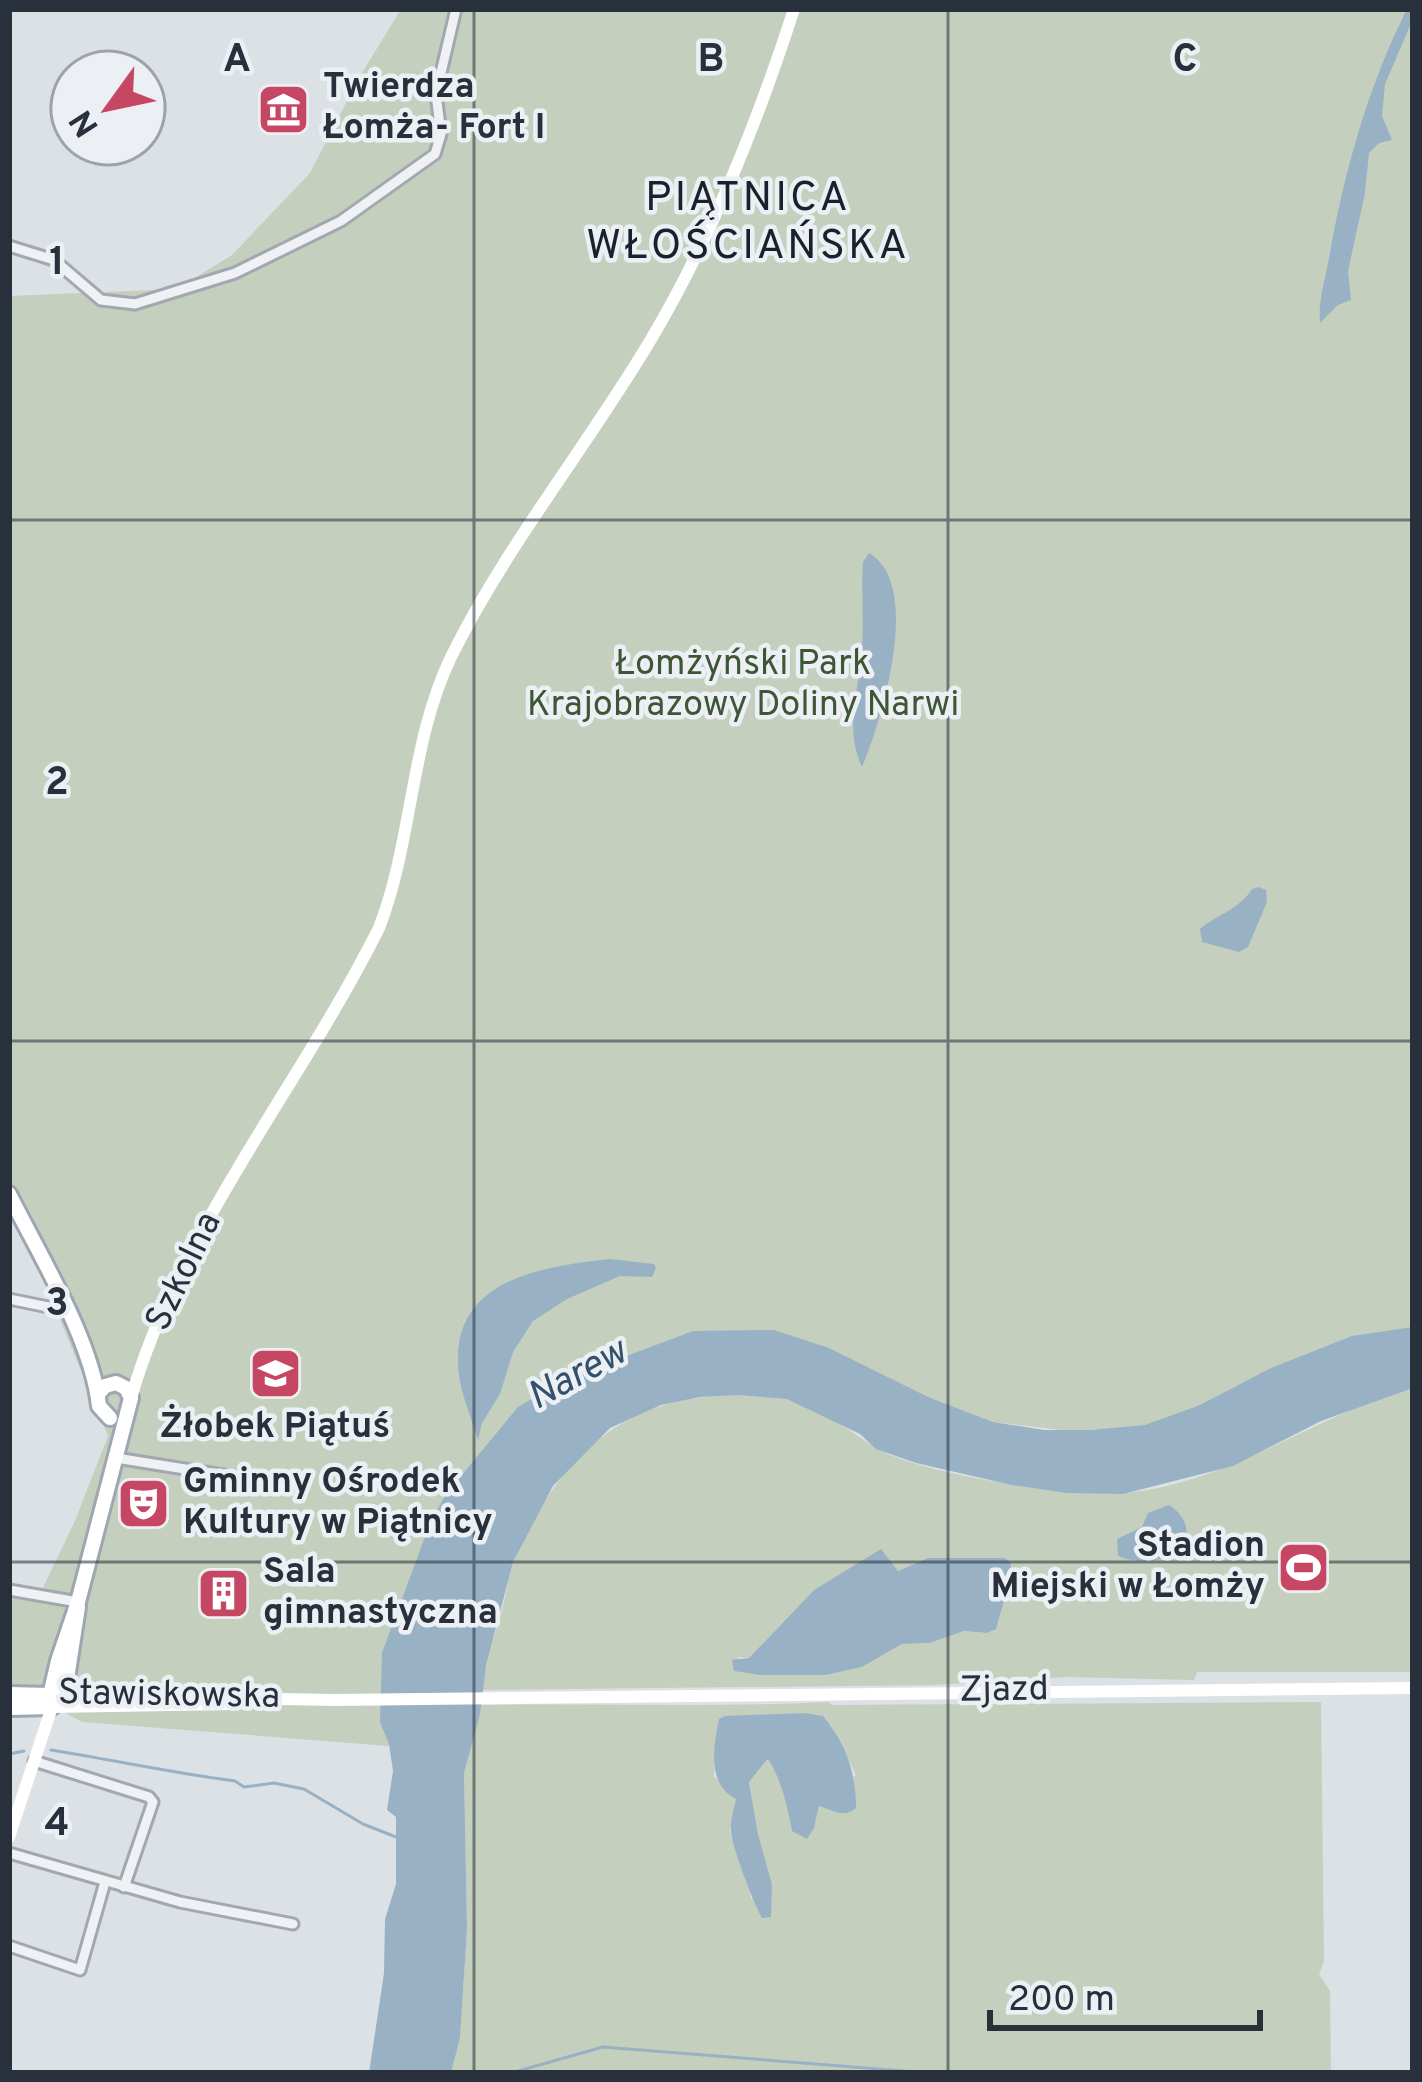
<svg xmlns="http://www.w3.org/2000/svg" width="1422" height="2082" font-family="Overpass,sans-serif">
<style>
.green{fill:#c4cfbe;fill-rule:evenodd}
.water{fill:#99b1c4}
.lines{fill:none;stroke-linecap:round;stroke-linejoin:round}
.stream{stroke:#99b1c4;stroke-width:3}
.street-casing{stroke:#a2a8af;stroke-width:15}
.primary-casing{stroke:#9da6b1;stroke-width:20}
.street{stroke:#eff1f4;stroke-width:9}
.secondary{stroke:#fff;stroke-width:12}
.primary{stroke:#fff;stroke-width:14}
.grid{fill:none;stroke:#27303b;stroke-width:3;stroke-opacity:0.55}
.labels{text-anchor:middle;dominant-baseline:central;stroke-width:9;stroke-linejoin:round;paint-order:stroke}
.poi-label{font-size:36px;font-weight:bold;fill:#27303b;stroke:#ecf0f4;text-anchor:start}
.park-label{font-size:36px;fill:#3e5635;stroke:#ecf0f4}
.street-label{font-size:36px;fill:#27303b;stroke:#ecf0f4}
.water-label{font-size:39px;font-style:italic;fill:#34516c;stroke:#ecf0f4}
.quarter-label{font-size:42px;letter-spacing:3px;fill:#19212c;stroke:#ecf0f4}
.grid-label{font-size:39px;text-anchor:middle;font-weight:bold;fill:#27303b;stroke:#ecf0f4;stroke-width:9;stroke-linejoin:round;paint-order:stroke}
</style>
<rect width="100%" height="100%" fill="#dce1e6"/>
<!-- green -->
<g class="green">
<path d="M401 9H1413V1348L1209 1424 1070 1431 993 1422 928 1397 734 1355 508 1462 389 1746 82 1722 19 1688H9V1598L36 1602 75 1521 108 1436 9 1196V296L177 289 232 255 310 173 359 78Z"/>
<path d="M1413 1388V1672H1197L1194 1680 1067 1677 933 1685 482 1690C486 1662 494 1637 502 1610 507 1593 508 1574 515 1558 555 1468 612 1403 715 1396 738 1395 765 1393 788 1399 820 1408 848 1430 875 1447 916 1474 1073 1497 1124 1493 1228 1485 1314 1415 1413 1388ZM881 1550 898 1571 928 1558H1005L1011 1563C1012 1587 1001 1604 996 1628L987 1633 964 1631 930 1643 902 1644 862 1667 826 1675H761L737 1657 749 1658 814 1590Z"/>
<path d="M828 1702 833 1705 1321 1702 1324 1961 1319 1974 1330 1991 1331 2073H451L460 2037 467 1929 464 1773 481 1705C597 1703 713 1708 828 1702ZM804 1713 831 1725 856 1775 819 1805 814 1828 792 1831C787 1805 782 1781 769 1759L749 1782 758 1834 772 1884 751 1899 749 1881 730 1832 736 1799 714 1776 716 1734 757 1715Z"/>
</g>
<!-- water -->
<g class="water">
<path d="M1407 9H1413V19L1385 84 1382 116 1392 140 1379 143 1369 153 1365 193 1348 271 1351 300 1338 305 1320 323C1318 300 1325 281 1329 258 1344 173 1368 86 1407 9Z"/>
<path d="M869 553C924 585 881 722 862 767 843 726 860 690 862 647 864 619 861 590 863 562Z"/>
<path d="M1259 887 1266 890 1267 902 1248 947 1239 952 1202 942 1200 929C1218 914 1240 909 1252 889Z"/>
<path d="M610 1259 654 1264 656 1268 652 1277 620 1276 567 1299 533 1321 513 1352 500 1394 482 1423 478 1440C470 1412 457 1387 458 1357 459 1276 550 1266 610 1259Z"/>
<path d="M1413 1327V1388L1321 1421 1233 1466 1123 1494 1067 1493 1012 1485 916 1463 876 1449 860 1434 787 1399 738 1395 700 1397 661 1405 610 1428 553 1486 513 1562 486 1666 480 1714 464 1773 467 1929 460 2038 451 2073H369L384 1973 385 1919 396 1884V1817L387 1810 393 1771 389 1744 380 1722 382 1653 430 1523 446 1494 518 1407 568 1378 693 1331 774 1330 829 1348 928 1397 993 1422 1044 1430H1090L1145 1425 1200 1405 1271 1368 1352 1336Z"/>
<path d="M1169 1505C1184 1514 1191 1530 1184 1547 1168 1562 1139 1565 1118 1556L1117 1539 1142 1527 1148 1513Z"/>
<path d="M881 1549 898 1571 928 1558H1005L1011 1563C1011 1587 1002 1605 996 1629L987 1633 964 1631 930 1643 902 1644 862 1667 826 1675H761L734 1671 732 1660 749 1658 814 1590Z"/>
<path d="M804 1713 823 1716C846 1743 856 1773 856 1808 844 1819 833 1810 819 1806L814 1828 807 1839 792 1831C787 1806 782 1781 768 1759L749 1782 758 1834 772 1884 771 1917 762 1918C754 1904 731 1845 731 1830 730 1821 734 1809 736 1799 707 1784 713 1748 719 1719L725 1716Z"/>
</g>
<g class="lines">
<!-- stream -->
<g class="stream">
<path d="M51 1750C113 1760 172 1773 235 1781L244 1787 274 1783 304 1789 363 1824 396 1837"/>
<path d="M9 1754 24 1751"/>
<path d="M511 2073 603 2047 929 2073"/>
</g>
<defs>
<g id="street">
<path d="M9 246 54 260 101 300 135 304 235 273 341 221 435 154 441 134 436 94 456 9"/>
<path d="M9 1299 53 1308 63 1304"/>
<path d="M116 1458 229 1476"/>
<path d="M9 1590 78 1602"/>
<path d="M34 1761 149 1797 153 1802 124 1887"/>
<path d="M9 1853 180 1902 293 1924"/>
<path d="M9 1946 80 1970 105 1882"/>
</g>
<g id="primary">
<path d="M9 1194C40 1256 92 1340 99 1406L110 1418"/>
<path d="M9 1694 50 1695"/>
<path d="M52 1706 68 1672 78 1607"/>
<path d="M52 1707 50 1695 58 1661 78 1602 131 1398 126 1388 116 1383 105 1386 99 1393"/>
<path d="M9 1708 52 1707"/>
</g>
</defs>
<!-- street casing -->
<use href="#street" class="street-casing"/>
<!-- primary casing -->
<use href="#primary" class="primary-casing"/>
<!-- street -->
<use href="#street" class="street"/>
<!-- secondary -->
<g class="secondary">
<path d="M131 1398C181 1226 300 1086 379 928 413 840 410 742 451 657 506 546 586 448 650 341 712 237 757 124 794 9"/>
<path d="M52 1695 334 1700 1413 1688"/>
<path d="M9 1837 52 1707 232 1704"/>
</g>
<!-- primary -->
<use href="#primary" class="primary"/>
</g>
<!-- grid -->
<path class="grid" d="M474 9V2073M948 9V2073M9 520H1413M9 1041H1413M9 1562H1413"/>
<!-- icons -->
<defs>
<symbol id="museum-square" viewBox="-11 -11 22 22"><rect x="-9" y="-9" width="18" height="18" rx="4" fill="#c54764" stroke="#ecf0f4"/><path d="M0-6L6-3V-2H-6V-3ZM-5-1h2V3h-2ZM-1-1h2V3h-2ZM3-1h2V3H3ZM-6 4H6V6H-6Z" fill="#fff"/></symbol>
<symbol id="school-square" viewBox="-11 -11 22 22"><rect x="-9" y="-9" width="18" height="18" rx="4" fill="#c54764" stroke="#ecf0f4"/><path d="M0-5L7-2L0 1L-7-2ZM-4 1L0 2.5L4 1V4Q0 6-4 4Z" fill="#fff"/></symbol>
<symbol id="theatre-square" viewBox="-11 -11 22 22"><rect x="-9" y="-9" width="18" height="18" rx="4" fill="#c54764" stroke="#ecf0f4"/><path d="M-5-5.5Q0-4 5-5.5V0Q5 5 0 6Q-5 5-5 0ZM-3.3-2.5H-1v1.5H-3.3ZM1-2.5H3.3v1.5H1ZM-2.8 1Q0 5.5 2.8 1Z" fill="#fff"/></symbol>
<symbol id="stadium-square" viewBox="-11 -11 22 22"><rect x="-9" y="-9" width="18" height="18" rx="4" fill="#c54764" stroke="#ecf0f4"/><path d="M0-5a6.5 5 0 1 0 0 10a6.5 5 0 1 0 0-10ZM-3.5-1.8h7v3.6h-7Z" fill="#fff"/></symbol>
<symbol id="building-square" viewBox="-11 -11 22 22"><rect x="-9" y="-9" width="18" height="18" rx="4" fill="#c54764" stroke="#ecf0f4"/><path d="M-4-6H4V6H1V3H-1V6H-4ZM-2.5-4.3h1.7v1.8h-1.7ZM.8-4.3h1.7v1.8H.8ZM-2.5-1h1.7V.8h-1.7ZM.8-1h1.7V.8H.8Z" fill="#fff"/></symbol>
</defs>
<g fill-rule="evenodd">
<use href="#museum-square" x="254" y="80" width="59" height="59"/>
<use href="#school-square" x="246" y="1344" width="59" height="59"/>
<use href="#theatre-square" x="114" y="1474" width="59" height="59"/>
<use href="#stadium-square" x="1274" y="1538" width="59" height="59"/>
<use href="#building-square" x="194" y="1564" width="59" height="59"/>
</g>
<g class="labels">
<!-- poi labels -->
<g class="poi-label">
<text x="323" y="88">Twierdza<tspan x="323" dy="41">Łomża- Fort I</tspan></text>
<text x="275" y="1428" text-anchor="middle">Żłobek Piątuś</text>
<text x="183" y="1483">Gminny Ośrodek<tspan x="183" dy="41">Kultury w Piątnicy</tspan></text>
<text x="1265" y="1547" text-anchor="end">Stadion<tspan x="1265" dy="41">Miejski w Łomży</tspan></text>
<text x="263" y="1573">Sala<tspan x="263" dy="41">gimnastyczna</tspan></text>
</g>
<!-- park labels -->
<g class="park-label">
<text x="743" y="665">Łomżyński Park<tspan x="743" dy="41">Krajobrazowy Doliny Narwi</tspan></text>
</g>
<!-- street labels -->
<g class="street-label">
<text transform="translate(185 1272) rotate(-64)">Szkolna</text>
<text transform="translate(1004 1691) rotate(-1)">Zjazd</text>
<text transform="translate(169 1696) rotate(1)">Stawiskowska</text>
</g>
<!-- water labels -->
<g class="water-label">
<text transform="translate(578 1376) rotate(-29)">Narew</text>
</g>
<!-- quarter labels -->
<g class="quarter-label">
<text x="748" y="199">PIĄTNICA<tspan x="748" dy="48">WŁOŚCIAŃSKA</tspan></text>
</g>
</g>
<g class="grid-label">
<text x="237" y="71">A</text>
<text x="711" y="71">B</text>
<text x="1185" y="71">C</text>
<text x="57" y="274">1</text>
<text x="57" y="794">2</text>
<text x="57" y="1315">3</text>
<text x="57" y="1835">4</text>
</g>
<!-- border -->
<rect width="1422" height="2082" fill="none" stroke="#27303b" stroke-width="24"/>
<!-- north arrow -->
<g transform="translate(108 108) rotate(237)"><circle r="57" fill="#ecf0f4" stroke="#9da3aa" stroke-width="3"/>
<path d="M0-9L21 45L0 30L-21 45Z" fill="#c54764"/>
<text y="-18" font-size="33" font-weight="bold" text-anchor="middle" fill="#27303b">N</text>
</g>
<!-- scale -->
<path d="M990 2010v18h270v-18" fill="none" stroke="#27303b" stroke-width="6"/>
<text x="1008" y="2010" font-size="36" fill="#27303b" stroke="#ecf0f4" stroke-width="9" paint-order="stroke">200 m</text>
</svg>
